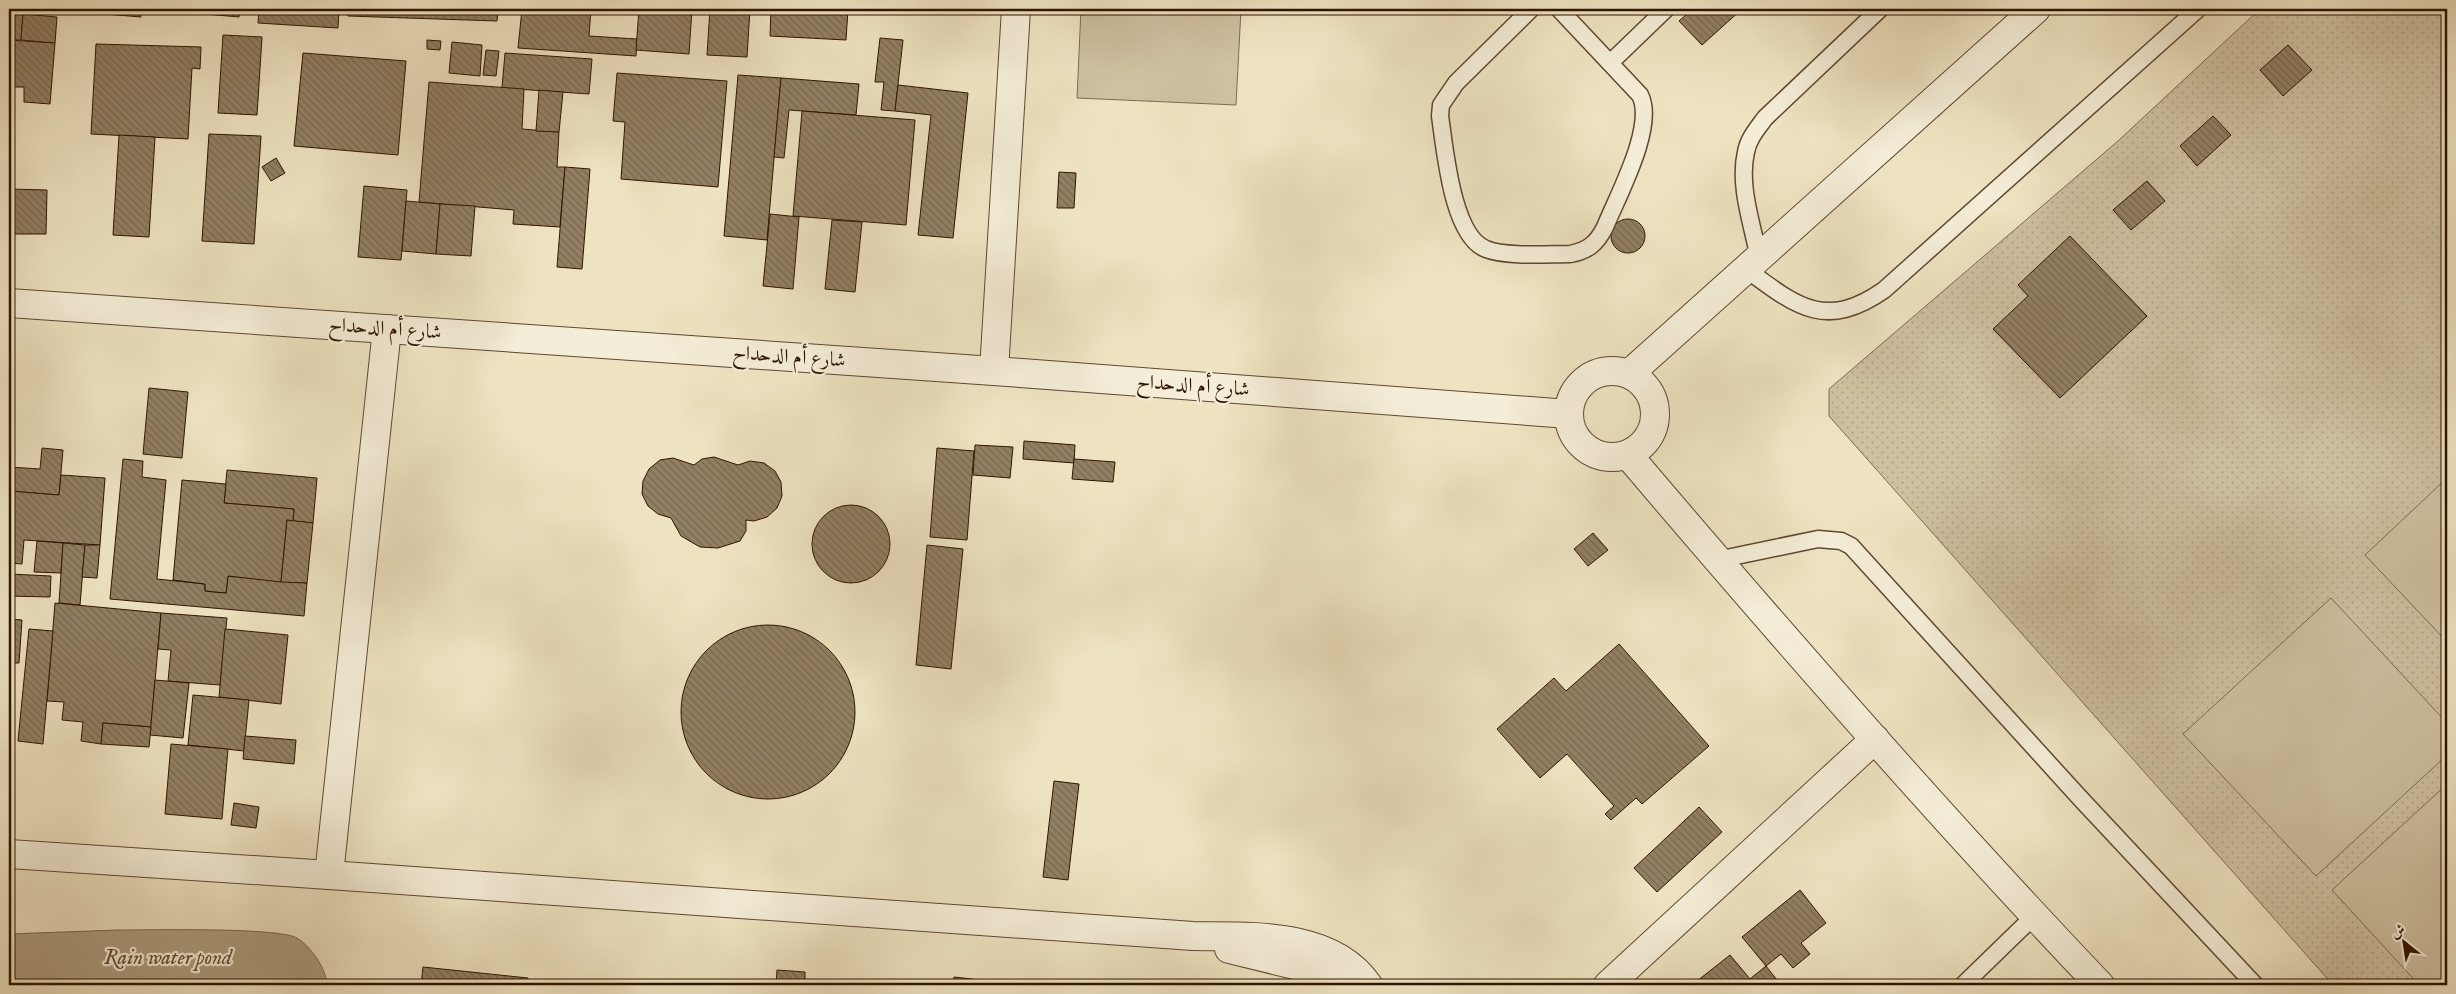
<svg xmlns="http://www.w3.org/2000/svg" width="2456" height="994" font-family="'IM FELL English',Amiri,serif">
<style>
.park{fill:url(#park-dots);stroke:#7e6a50}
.garden{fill:#cec0a0;stroke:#7e6a50}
.water{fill:#ad9d7f;stroke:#7b664c}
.building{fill:url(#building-back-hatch);stroke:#2f1400}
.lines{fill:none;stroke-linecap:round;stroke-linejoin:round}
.service-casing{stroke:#5f4830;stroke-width:19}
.minor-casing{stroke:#5f4830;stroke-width:30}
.service{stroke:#f4edd7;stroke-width:16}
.minor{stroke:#f4edd7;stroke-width:28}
.labels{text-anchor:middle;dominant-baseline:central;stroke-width:4.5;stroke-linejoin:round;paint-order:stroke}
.street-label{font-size:20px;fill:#2f1400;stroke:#f4edd7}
.water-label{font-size:21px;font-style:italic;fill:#614b33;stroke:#f4edd7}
</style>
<defs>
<pattern id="park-dots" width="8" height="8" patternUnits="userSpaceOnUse" patternTransform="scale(1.25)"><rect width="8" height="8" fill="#cec0a0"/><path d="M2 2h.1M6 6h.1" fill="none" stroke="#b1a488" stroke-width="1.8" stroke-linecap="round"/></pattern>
<pattern id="building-back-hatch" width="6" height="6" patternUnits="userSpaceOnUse" patternTransform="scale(1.25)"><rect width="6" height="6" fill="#928064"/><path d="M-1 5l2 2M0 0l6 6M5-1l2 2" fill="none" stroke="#786850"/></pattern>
</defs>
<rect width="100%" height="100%" fill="#eee3c1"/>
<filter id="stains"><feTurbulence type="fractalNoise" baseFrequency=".004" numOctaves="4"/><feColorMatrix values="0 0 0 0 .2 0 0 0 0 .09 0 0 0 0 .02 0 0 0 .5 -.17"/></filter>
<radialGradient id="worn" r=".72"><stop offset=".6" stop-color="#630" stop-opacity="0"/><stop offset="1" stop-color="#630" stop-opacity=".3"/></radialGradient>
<!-- park -->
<path class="park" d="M2260 9H2447V985H2333L1829 416V389L2118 141Z"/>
<!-- garden -->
<g class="garden">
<path d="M1081 9H1241L1236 105 1077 98Z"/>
<path d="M2447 478V642L2365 555Z"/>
<path d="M2331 598 2447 723V755L2316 876 2183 734Z"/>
<path d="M2447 784V985H2419L2332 890Z"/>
</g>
<!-- water -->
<path class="water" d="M117 930C146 930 278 927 297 938 311 947 326 968 327 985H9V934Z"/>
<!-- building -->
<g class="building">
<path d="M45 9H141V17Z"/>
<path d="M159 9H240L239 17 159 10Z"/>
<path d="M259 9H339L338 28 258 23Z"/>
<path d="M348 9H498L497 21 348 16Z"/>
<path d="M522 9H591L589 36 637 39 636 56 518 48Z"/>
<path d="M639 9H692L689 54 636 50Z"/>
<path d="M710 9H750L747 57 707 55Z"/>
<path d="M771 9H848L846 40 770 36Z"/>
<path d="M1693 9H1742L1702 45 1679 21Z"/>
<path d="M9 13 23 14 21 40H9Z"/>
<path d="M23 14 57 17 55 43 21 40Z"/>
<path d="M223 35 262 37 257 115 218 113Z"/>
<path d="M880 38 903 40 895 111 881 110 884 82H875Z"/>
<path d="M9 40 55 43 50 104 24 102V87H14L9 157Z"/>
<path d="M427 40 441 41 440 50 427 49Z"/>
<path d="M452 42 482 45 480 76 449 73Z"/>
<path d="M96 44 201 47 200 69 192 68 188 139 91 134Z"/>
<path d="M2288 45 2312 70 2283 96 2260 70Z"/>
<path d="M486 50 499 51 496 76 483 75Z"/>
<path d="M303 53 406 61 398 155 294 146Z"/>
<path d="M505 53 592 59 589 94 502 88Z"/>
<path d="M617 73 727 81 718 187 621 179 625 122 613 121Z"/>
<path d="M738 75 781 78 767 240 724 236Z"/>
<path d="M781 78 859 84 856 115 789 110 784 158 774 157Z"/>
<path d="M429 82 524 89 522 129 559 132 557 167H565L560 227 513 224 514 210 419 202Z"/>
<path d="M898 85 968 93 953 238 918 235 931 115 895 111Z"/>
<path d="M539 90 563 92 559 132 536 131Z"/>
<path d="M802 111 915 120 906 225 793 216Z"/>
<path d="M2213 116 2231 135 2197 166 2180 146Z"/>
<path d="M209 134 261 136 254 244 202 241Z"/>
<path d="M119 135 155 137 149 237 113 235Z"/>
<path d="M276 158 285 173 271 181 262 167Z"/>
<path d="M565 167 590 169 582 269 557 267Z"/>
<path d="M1059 172 1076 173 1074 208H1057Z"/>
<path d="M2147 181 2165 201 2131 230 2113 210Z"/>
<path d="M364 186 407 190 401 260 358 257Z"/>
<path d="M9 189 47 190 46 234H9Z"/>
<path d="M406 201 440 204 436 254 402 251Z"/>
<path d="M440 204 475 206 471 256 436 254Z"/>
<path d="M770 214 799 217 793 289 763 286Z"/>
<circle cx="1628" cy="236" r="17"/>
<path d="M832 220 862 222 855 292 825 289Z"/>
<path d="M2070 236 2147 316 2060 398 1993 329 2028 296 2018 285Z"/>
<path d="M149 388 188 392 182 458 143 454Z"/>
<path d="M1024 441 1075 445 1074 463 1023 459Z"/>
<path d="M975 445 1013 447 1010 478 973 475Z"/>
<path d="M42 448 63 450 59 495 9 491V467L40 469Z"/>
<path d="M937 448 974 451 967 540 930 537Z"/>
<path d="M714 457 738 465 750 461 764 463 775 471 781 482 782 496 777 508 767 517 754 521 746 520V531L740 541 718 548 700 547 681 536 671 518 658 514 648 506 642 494 643 481 649 469 660 460 673 458 694 465 702 459Z"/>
<path d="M123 459 143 461 142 477 166 480 157 579 205 584V591L226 593 228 576 307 583 304 616 110 599Z"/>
<path d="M1074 459 1115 462 1113 482 1072 479Z"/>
<path d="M227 470 317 478 313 523 293 521 294 509 224 503Z"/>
<path d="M61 475 105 478 100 545 24 540 22 564 9 563V491L59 495Z"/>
<path d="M182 480 226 484 224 503 294 509 293 521 287 520 281 582 228 576 226 593 205 591V584L173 580Z"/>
<circle cx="851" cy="544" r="39"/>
<path d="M287 520 313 523 307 583 281 582Z"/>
<path d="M1593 533 1608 550 1588 566 1574 549Z"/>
<path d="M37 541 63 543 61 573 34 572Z"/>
<path d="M63 543 85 545 80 605 59 603Z"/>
<path d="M85 545H100L97 578 82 577Z"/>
<path d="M927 545 963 549 951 669 916 665Z"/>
<path d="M9 574 51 576 50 597 9 596Z"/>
<path d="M55 603 161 613 151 727 103 723 101 744 81 741 83 722 62 720 64 702 47 701Z"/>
<path d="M161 613 227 618 220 685 168 681 171 650 158 649Z"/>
<path d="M9 619 22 620 19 663H9Z"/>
<circle cx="768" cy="712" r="87"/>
<path d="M29 629 53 631 43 744 18 741Z"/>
<path d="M225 629 288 635 281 704 219 697Z"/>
<path d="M1619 644 1709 746 1642 804 1636 798 1611 820 1605 814 1614 806 1567 754 1540 778 1497 729 1554 678 1566 691Z"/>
<path d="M155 680 189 683 183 738 150 735Z"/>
<path d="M193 695 249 700 244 751 188 745Z"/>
<path d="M103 723 151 727 149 747 101 744Z"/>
<path d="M245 736 296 740 294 764 243 759Z"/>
<path d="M171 744 228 749 222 819 165 814Z"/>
<path d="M1054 781 1079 784 1068 880 1043 877Z"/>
<path d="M234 803 259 807 256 828 231 825Z"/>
<path d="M1699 807 1722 832 1657 892 1634 868Z"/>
<path d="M1800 890 1826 923 1801 943 1810 954 1793 968 1781 954 1766 966 1742 937Z"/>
<path d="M1730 955 1755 985H1692Z"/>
<path d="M1766 966 1781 985H1755L1750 979Z"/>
<path d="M423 967 528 978 527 985H421Z"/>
<path d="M777 970 805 972V985H776Z"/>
<path d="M954 977 989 981V985H953Z"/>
</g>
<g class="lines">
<defs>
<g id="service">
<path d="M1531 9 1456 83 1441 105 1440 116C1445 149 1452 236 1486 249 1505 257 1548 254 1570 254 1588 251 1597 243 1605 227 1618 195 1656 126 1640 95L1559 9"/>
<path d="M1610 63 1666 9"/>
<path d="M1759 259C1753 226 1738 186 1746 152 1748 139 1757 129 1765 118L1880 9"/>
<path d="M1746 269C1796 306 1825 331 1884 290L2198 9"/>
<path d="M1717 560 1818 539 1841 541 1851 546 2080 798 2255 985"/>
<path d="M1963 985 2034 916"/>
</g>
<g id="minor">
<path d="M9 303 994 371 1569 414"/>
<circle cx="1612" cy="414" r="43"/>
<path d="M994 371 1016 9"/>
<path d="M1629 374 2036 9"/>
<path d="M1628 455C1781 635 1937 814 2100 985"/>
<path d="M9 854 329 875 1193 936C1250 937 1331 931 1368 985"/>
<path d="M329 875 387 329"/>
<path d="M1229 949 1303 967 1339 985"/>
<path d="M1608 985 1875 739"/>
</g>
</defs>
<!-- service casing -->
<use href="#service" class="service-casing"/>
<!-- minor casing -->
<use href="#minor" class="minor-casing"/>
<!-- service -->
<use href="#service" class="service"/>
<!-- minor -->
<use href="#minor" class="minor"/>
</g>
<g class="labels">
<!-- street labels -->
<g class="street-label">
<text transform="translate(385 329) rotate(4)">شارع أم الدحداح</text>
<text transform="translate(789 357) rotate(4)">شارع أم الدحداح</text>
<text transform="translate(1193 386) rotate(4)">شارع أم الدحداح</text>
</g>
<!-- water labels -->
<g class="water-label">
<text x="168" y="958">Rain water pond</text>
</g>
</g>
<!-- margin -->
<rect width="2456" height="994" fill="none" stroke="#eee3c1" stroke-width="30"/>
<rect x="10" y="10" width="2436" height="974" fill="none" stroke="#2f1400" stroke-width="2.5"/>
<rect x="15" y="15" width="2426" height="964" fill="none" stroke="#2f1400"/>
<!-- north arrow -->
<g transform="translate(2404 942) rotate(330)" stroke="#f4edd7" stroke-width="4" paint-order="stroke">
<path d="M0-4L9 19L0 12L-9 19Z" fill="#2f1400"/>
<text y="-8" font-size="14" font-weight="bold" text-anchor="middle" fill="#2f1400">ش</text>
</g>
<rect width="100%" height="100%" filter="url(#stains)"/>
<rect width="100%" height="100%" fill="url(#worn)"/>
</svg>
